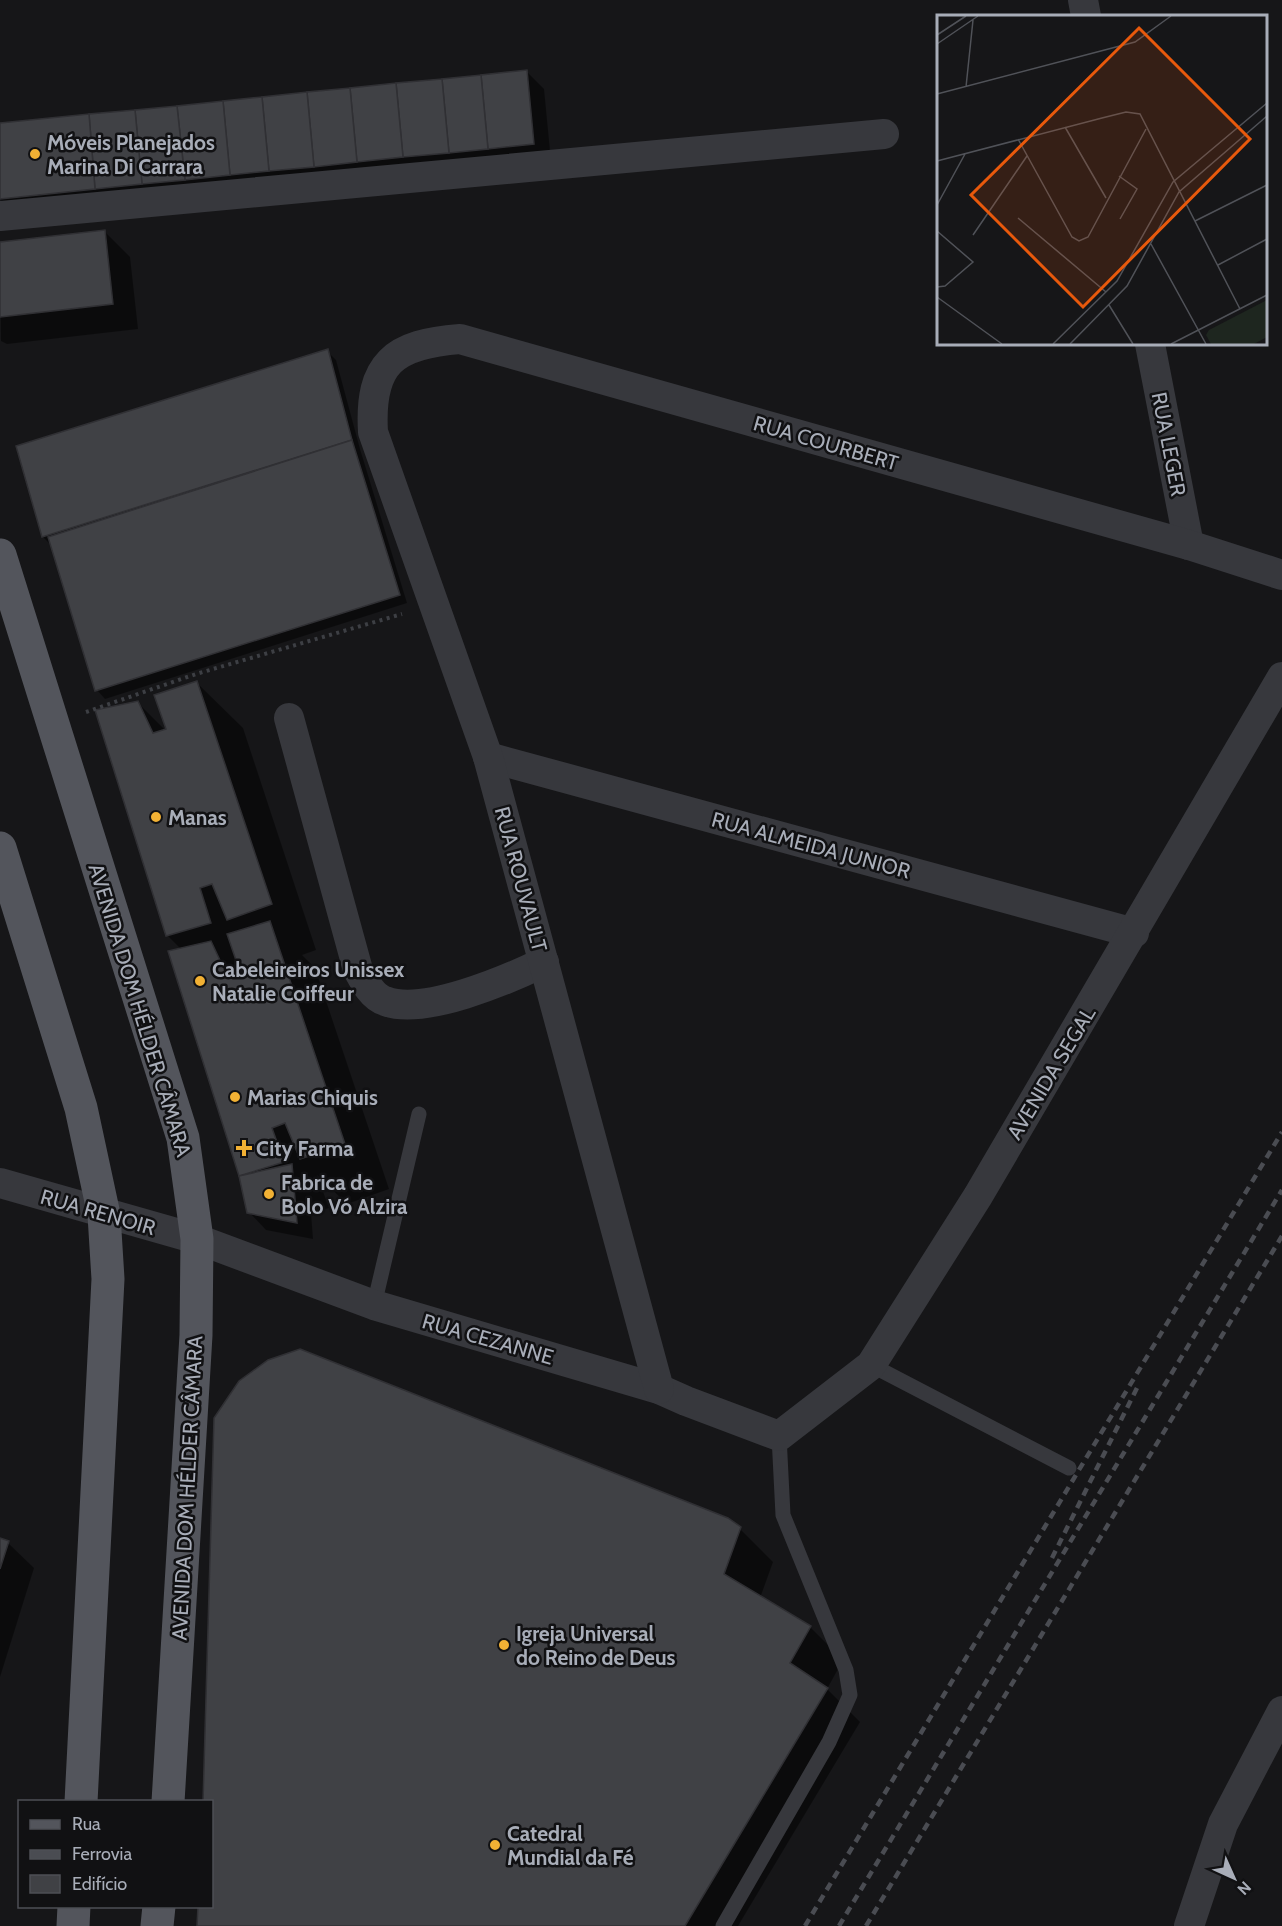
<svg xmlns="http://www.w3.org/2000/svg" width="1282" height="1926" font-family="Cabin,sans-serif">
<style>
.shadow{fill:#0007}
.building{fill:#404145;stroke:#303034;stroke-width:1.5}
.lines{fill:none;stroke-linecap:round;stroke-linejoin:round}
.path{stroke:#3d3f44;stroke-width:4;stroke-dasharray:3 4.5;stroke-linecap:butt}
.lane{stroke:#37383d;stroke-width:15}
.street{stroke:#37383d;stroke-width:30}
.primary{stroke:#53555c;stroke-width:33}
.rail{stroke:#4a4c52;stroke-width:4.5;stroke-dasharray:8 6;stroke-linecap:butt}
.poi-dot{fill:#f2b134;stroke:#111113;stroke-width:2}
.labels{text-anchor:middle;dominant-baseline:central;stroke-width:5;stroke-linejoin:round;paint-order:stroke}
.poi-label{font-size:21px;font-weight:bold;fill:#a8adb8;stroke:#111113;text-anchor:start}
.street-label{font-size:21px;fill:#a8adb8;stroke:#111113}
.inset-road{fill:none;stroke:#505258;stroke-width:1.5}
.view{fill:#e8590c;fill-opacity:0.15;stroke:#e8590c;stroke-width:3}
.inset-edge{fill:none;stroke:#a8adb8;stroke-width:3}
</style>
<rect width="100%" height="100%" fill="#161618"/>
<!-- shadow -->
<g class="shadow">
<path d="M527 72 544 89 551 161 12 212 0 199V125Z"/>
<path d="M104 231 130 257 138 329 7 344 1 341 0 244Z"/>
<path d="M327 351 336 360 360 449 407 603 105 699 97 690 51 545 43 537Z"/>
<path d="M197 683 243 728 316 950 302 955 315 968 389 1189 347 1204 317 1175 329 1208 311 1213 313 1239 266 1230 249 1212 181 949 167 935 137 702 170 735Z"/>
<path d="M740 1529 773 1562 760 1598 810 1627 843 1660 827 1689 860 1722 738 1926H199L212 1906V1802Z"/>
<path d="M0 1540 8 1543 34 1568 0 1677Z"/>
</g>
<!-- building -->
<g class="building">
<path d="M527 70 534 144 488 149 481 75Z"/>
<path d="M481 75 488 149 449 153 442 79Z"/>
<path d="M442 79 449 153 403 157 396 83Z"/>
<path d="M396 83 403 157 357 162 350 88Z"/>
<path d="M350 88 357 162 314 167 307 92Z"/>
<path d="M307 92 314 167 269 171 262 97Z"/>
<path d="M262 97 269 171 230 175 223 101Z"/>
<path d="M223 101 230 175 185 180 177 106Z"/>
<path d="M177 106 185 180 142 184 135 110Z"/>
<path d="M135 110 142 184 95 189 89 114Z"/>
<path d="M89 114 95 189 0 199V123Z"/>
<path d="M105 230 113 304 0 317V242Z"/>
<path d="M328 349 352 440 42 537 16 446Z"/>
<path d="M352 440 400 595 95 691 48 537Z"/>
<path d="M197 681 272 904 227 920 212 884 200 888 211 923 166 936 95 710 138 701 153 733 166 729 154 695Z"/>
<path d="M270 921 345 1144 300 1159 285 1123 272 1128 284 1162 239 1176 168 951 211 941 226 973 239 969 227 934Z"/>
<path d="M292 1164 297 1223 247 1213 239 1176Z"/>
<path d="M300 1349 728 1518 741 1527 724 1574 811 1626 790 1663 828 1688 685 1926H197L198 1906H212V1802H203L214 1418 239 1381 268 1360Z"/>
<path d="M0 1538 9 1541 0 1569Z"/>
</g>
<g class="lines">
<!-- path -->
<path class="path" d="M86 712 196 674 402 614"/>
<!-- lane -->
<g class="lane">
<path d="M374 1305 419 1114"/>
<path d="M871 1365 1069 1468"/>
<path d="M723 1926 829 1742 850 1695 846 1670 783 1515 779 1436"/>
</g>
<!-- street -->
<g class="street">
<path d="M1083 0 1086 16"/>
<path d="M0 216 884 134"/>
<path d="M1150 344 1189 545"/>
<path d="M289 718 358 970C364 981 372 997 385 1001 423 1016 507 980 544 962"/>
<path d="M488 757 1134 933"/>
<path d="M0 1183 197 1239 374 1305 659 1389 686 1401 779 1436 871 1365 978 1196 1282 677"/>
<path d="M659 1389 488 757 373 432C369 363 394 344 460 339L1189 545 1282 575"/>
<path d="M1189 1926 1223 1824 1282 1711"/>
</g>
<!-- primary -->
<g class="primary">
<path d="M0 555 183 1138 197 1239 196 1335 168 1802"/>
<path d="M0 848 81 1108 104 1215 108 1279 81 1802"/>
<path d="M73 1926 74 1906"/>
<path d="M157 1926 159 1906"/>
</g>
<!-- rail -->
<g class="rail">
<path d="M1052 1558 1138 1386"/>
<path d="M805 1926 1282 1132"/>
<path d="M839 1926 1282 1190"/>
<path d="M866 1926 1282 1236"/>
</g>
</g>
<!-- markers -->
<g class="poi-dot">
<circle cx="35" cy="154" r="6"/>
<circle cx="156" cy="817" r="6"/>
<circle cx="200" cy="981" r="6"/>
<circle cx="235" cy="1097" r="6"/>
<path d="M241 1139h6v6h6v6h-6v6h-6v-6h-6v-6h6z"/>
<circle cx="269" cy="1194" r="6"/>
<circle cx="504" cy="1645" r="6"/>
<circle cx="495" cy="1845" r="6"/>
</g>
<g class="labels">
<!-- poi labels -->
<g class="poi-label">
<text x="47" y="142">Móveis Planejados<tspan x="47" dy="24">Marina Di Carrara</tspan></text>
<text x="168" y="817">Manas</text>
<text x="212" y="969">Cabeleireiros Unissex<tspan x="212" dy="24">Natalie Coiffeur</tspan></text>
<text x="247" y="1097">Marias Chiquis</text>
<text x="256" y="1148">City Farma</text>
<text x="281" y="1182">Fabrica de<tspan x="281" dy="24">Bolo Vó Alzira</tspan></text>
<text x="516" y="1633">Igreja Universal<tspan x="516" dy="24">do Reino de Deus</tspan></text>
<text x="507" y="1833">Catedral<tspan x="507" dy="24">Mundial da Fé</tspan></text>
</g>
<!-- street labels -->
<g class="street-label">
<text transform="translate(826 443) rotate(16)">RUA COURBERT</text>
<text transform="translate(1169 444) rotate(79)">RUA LEGER</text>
<text transform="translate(811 845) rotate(15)">RUA ALMEIDA JUNIOR</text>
<text transform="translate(521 879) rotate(75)">RUA ROUVAULT</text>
<text transform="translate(140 1010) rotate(73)">AVENIDA DOM HÉLDER CÂMARA</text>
<text transform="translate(1051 1073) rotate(-59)">AVENIDA SEGAL</text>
<text transform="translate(98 1212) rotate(16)">RUA RENOIR</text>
<text transform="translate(488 1339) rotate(16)">RUA CEZANNE</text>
<text transform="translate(187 1488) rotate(-87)">AVENIDA DOM HÉLDER CÂMARA</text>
</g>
</g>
<!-- overview -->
<g transform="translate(937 15)">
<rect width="330" height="330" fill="#161618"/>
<path d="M330 285V322L317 329H274L269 320 272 315Z" fill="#1e261f"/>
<path class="inset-road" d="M0 20 29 1M0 29 41 1M29 72 36 5M0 79 198 27 234 1M128 112 169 183M81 124 135 222 142 226 151 222 209 114M0 146 165 103 189 97 203 99 303 294M182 161 200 174 183 204M0 190 28 139M81 203 169 277M258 206 330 170M0 216 36 247 8 271 0 272M36 220 90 141M214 229 269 329M281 250 330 224M0 282 65 329M172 290 196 329M116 329 180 266 236 167 330 88M133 329 190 271 242 177 330 101M234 329 330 280"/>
<path class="view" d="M202 13 313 124 146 292 34 180Z"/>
<rect width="330" height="330" class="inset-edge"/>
</g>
<!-- legend -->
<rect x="18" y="1800" width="195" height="108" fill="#111113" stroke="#4d4f55" stroke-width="1.5"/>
<rect x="30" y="1820" width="30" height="9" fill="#53555c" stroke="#4d4f55" stroke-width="1.5"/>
<text x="72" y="1830" font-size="18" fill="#a8adb8">Rua</text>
<rect x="30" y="1850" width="30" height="9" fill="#4a4c52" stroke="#4d4f55" stroke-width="1.5"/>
<text x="72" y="1860" font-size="18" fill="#a8adb8">Ferrovia</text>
<rect x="30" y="1875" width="30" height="18" fill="#404145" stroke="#4d4f55" stroke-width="1.5"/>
<text x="72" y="1890" font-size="18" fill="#a8adb8">Edifício</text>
<!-- north arrow -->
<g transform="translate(1234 1878) rotate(135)" stroke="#111113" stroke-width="4.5" paint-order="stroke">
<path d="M0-4.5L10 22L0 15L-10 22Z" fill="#a8adb8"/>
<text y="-9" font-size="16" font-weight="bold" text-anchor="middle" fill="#a8adb8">N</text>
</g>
</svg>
